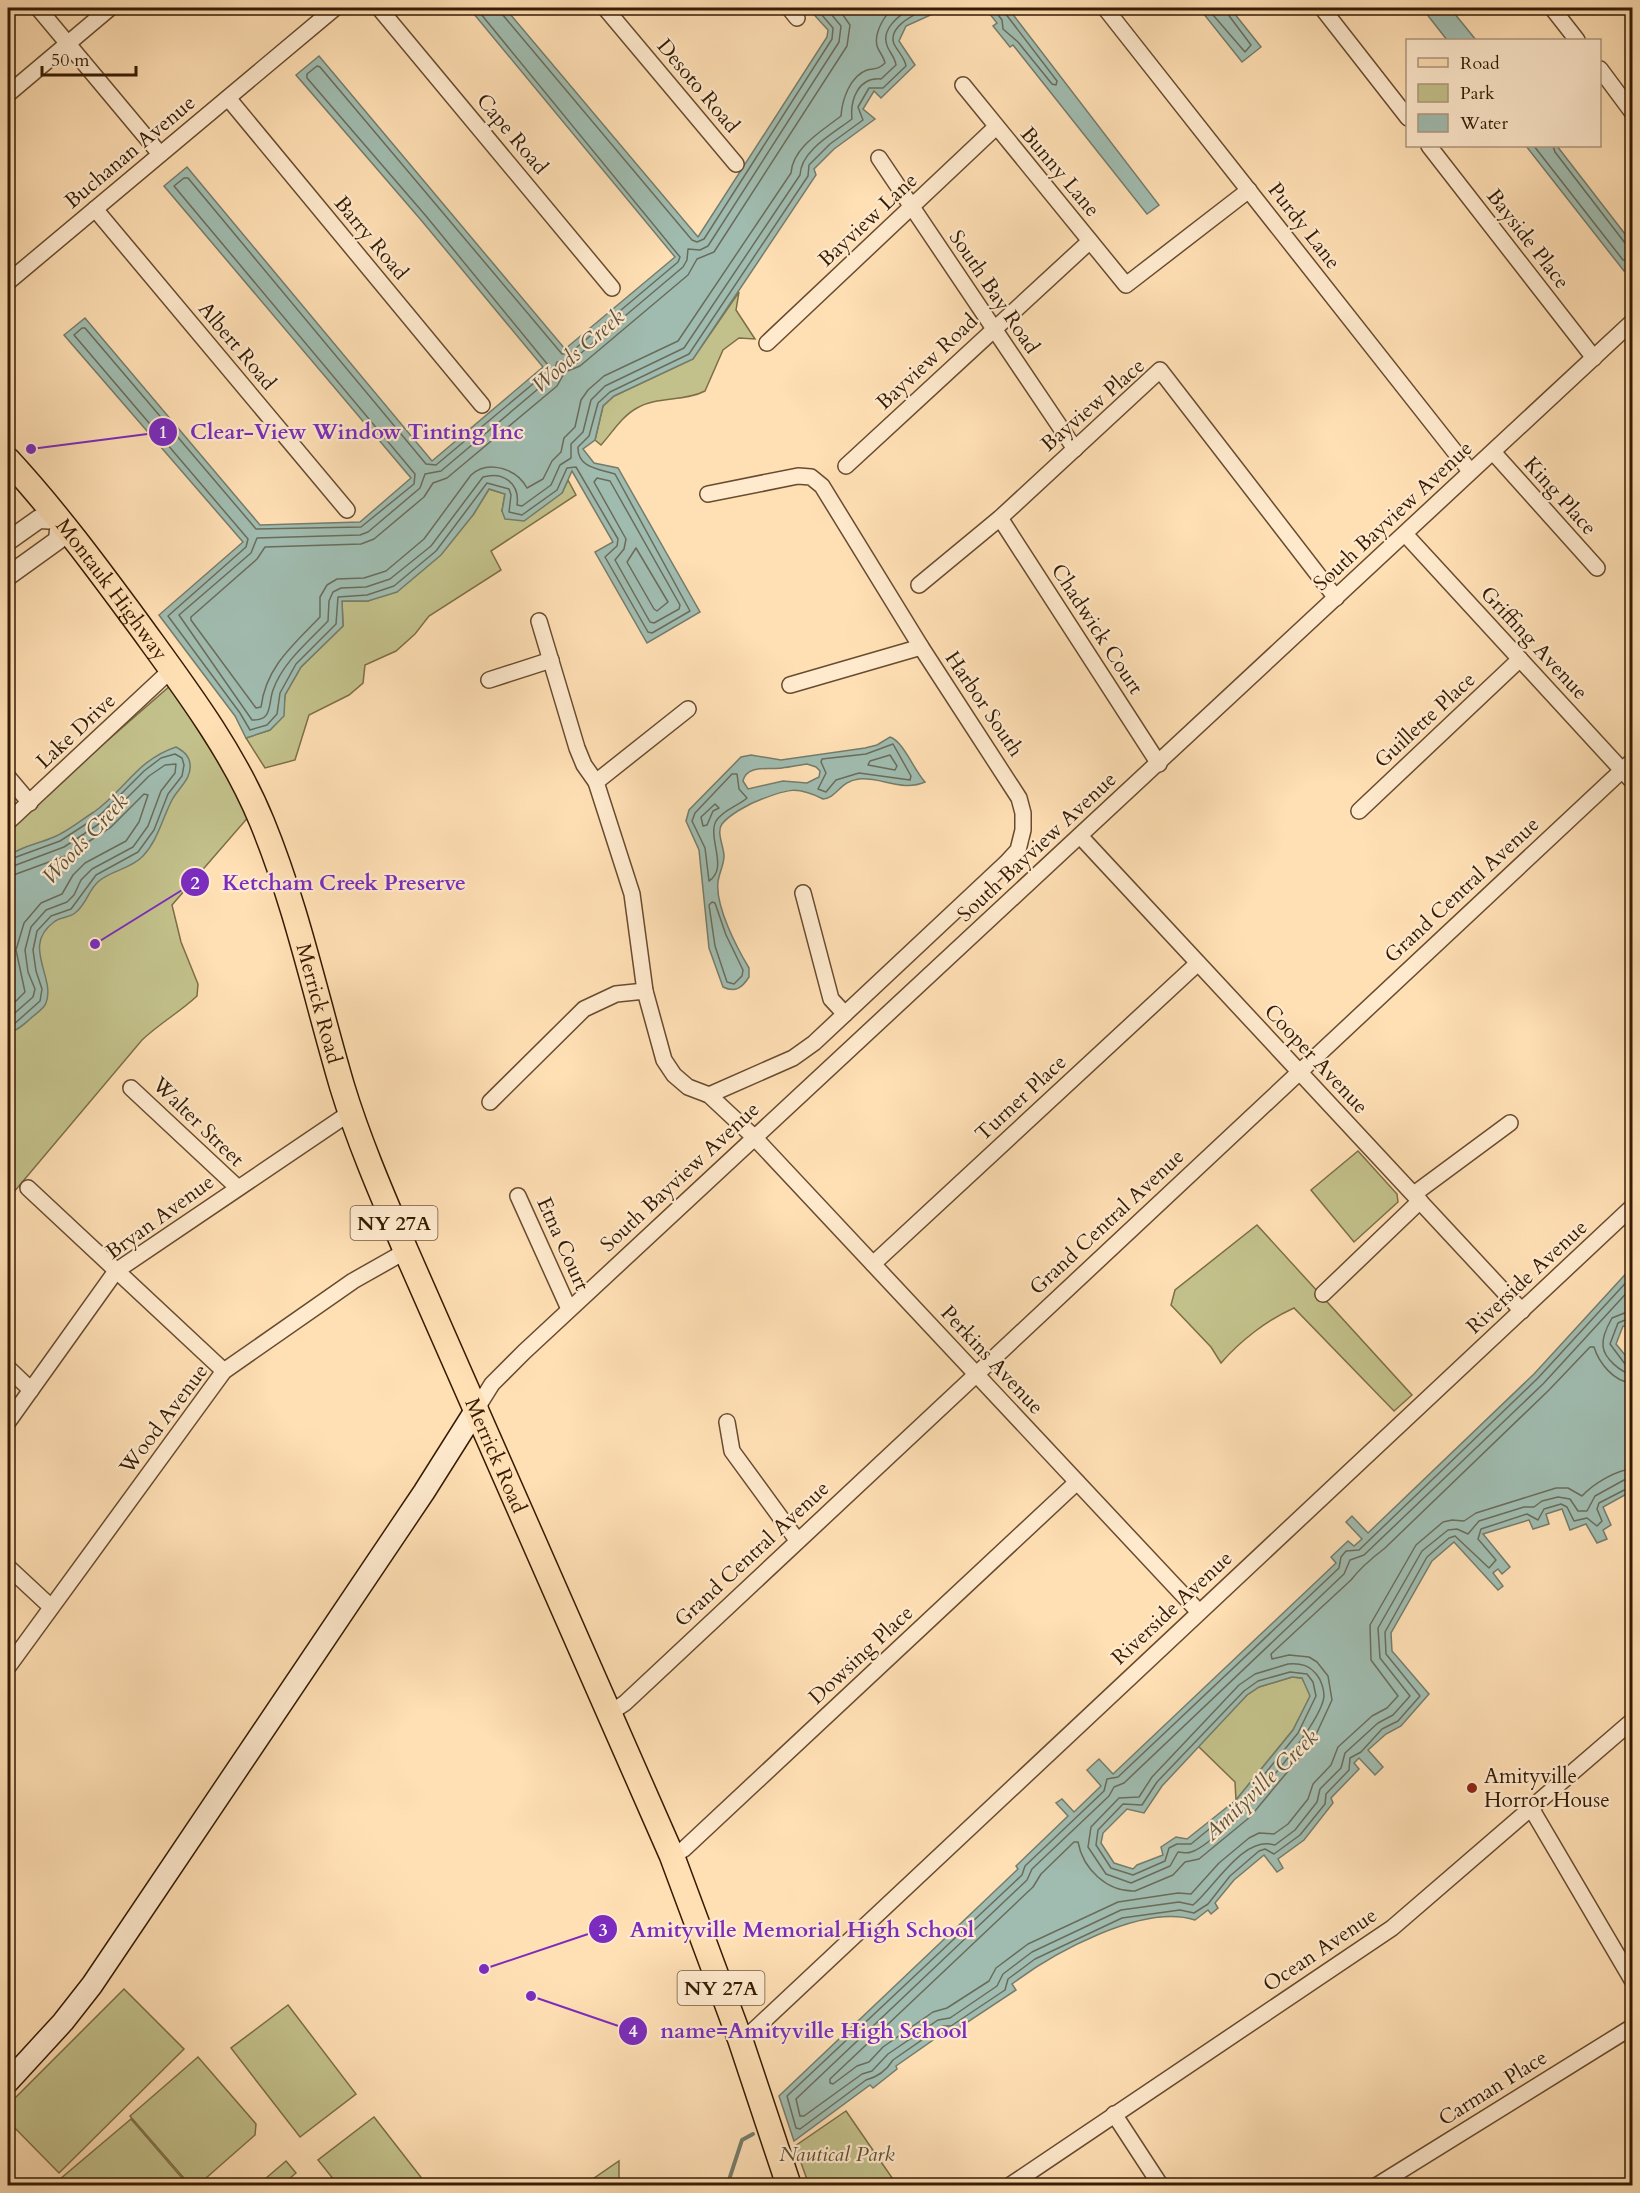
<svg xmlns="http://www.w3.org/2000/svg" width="1640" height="2193" font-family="Cardo,serif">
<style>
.green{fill:#c3c18b;stroke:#7c6e47;stroke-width:1.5}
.water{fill:#a0bcb0;stroke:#757c6b;stroke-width:1.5;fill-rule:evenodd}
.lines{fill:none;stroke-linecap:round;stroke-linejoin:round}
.shore{stroke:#6a6c5a;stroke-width:1.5}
.stream{stroke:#757c6b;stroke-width:4}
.minor-casing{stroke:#684c2f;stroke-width:18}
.tertiary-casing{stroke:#684c2f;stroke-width:21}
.secondary-casing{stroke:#351b03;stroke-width:24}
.primary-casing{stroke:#351b03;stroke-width:27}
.minor{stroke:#ffeace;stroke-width:15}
.tertiary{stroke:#ffeace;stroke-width:18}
.secondary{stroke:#ffeace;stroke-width:21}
.primary{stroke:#ffdfb4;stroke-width:24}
.poi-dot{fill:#8f2418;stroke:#ffeace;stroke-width:2}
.labels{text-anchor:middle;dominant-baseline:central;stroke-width:4.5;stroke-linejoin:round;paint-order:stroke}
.shield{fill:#ffeace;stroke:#725940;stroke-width:1.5}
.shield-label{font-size:20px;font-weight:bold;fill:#351b03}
.street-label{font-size:21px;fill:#351b03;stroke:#ffeace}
.poi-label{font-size:21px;fill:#351b03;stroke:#ffeace;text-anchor:start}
.park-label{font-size:21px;font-style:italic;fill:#604d2c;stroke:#ffeace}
.water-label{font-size:22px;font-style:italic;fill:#5a5340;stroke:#ffeace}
.leader{fill:none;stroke:#7b2cbf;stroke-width:2}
.callout-dot{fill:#7b2cbf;stroke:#ffeace;stroke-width:2}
.mark-label{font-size:18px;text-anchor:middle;font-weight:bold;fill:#fff}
.callout-label{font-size:22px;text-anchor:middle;font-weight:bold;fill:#7b2cbf;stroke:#ffeace;stroke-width:4.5;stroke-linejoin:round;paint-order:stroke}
</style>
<rect width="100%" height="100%" fill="#ffdfb4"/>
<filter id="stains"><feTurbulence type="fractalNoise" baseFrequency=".00333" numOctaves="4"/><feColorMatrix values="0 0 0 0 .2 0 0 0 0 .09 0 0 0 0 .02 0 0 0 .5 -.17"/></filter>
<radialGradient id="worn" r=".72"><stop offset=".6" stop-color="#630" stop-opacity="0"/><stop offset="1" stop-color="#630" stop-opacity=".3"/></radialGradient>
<!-- green -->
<g class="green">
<path d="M739 292 736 310 755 339 739 338 723 350 705 391C684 402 657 396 637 408 622 416 612 433 601 445L595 440 603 406 614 396 693 359Z"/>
<path d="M568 480 576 495 491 551 501 570 429 616 415 634 396 651 365 665 363 683 349 695 309 715 295 760 265 768 246 738 270 730 283 716 285 695 301 667 343 626 342 601H368L473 515 489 489 505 494 502 511 562 493Z"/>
<path d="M170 686 251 814 172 905 181 942 198 984 197 996C180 1012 160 1023 142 1040L8 1199V827Z"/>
<path d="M1358 1151 1397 1194 1398 1202 1354 1242 1311 1190Z"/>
<path d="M1257 1225 1412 1395 1394 1411 1294 1308C1267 1320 1240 1341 1221 1363L1211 1347 1171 1305 1175 1290Z"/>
<path d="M1292 1677 1302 1678 1311 1695 1293 1730 1236 1800 1235 1782 1198 1746 1247 1695 1259 1687Z"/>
<path d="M124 1989 184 2049 59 2173 8 2121V2105Z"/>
<path d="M288 2005 356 2094 300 2137 231 2048Z"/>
<path d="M198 2057 256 2124 255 2135 198 2185H190L130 2116Z"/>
<path d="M846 2111 897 2185H809L795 2146Z"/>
<path d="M374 2117 427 2185H338L318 2160Z"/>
<path d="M131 2119 188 2185H53Z"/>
<path d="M286 2161 296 2173 282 2185H258Z"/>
<path d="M619 2161V2185H584Z"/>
</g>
<!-- water -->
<g class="water">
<path d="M469 8H505L698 237 827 37 828 30 808 8H946L906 26 899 41 915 65 881 98 874 91 863 109 875 119 834 149 814 169 816 175 693 359 614 396 603 406 595 440 583 449 594 463 618 468 700 612 647 643 595 552 613 542 572 471 562 493 524 521 505 519 502 511 505 494 489 489 473 515 441 555 397 592 368 601H342L343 626 301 667 285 695 284 716 270 730 246 738 235 716 159 615 243 542 64 335 85 318 260 525 360 522 411 478 164 186 187 167 432 461 543 367 421 220 296 75 319 56 565 349 675 257Z"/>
<path d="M985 8H1008L1159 205 1147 214 1013 45 1010 47 993 26 997 23Z"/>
<path d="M1199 8H1230L1261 47 1242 62Z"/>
<path d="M1422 8H1450L1476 40H1447Z"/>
<path d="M1526 146H1557L1632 243V264L1624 271Z"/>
<path d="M890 737C903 741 914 770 925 782 902 792 882 777 859 779 840 781 837 798 823 799 797 786 788 789 762 799 748 804 729 815 722 824 716 832 724 847 724 856 724 865 719 873 718 882 715 906 737 948 749 968V977C742 988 735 993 723 987L709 948 699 850 686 821 689 810 741 757 751 755 781 760 865 748 877 745ZM807 764 816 767 820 771 819 777 807 783 783 781 748 789 743 781C747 764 769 770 782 768 791 767 799 765 807 764Z"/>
<path d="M176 747C183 751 189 755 190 764 192 779 178 788 172 800 162 819 158 840 143 856 131 869 112 870 99 881 88 890 87 904 75 913 69 918 59 917 54 922 21 946 56 977 46 1003 44 1009 35 1014 30 1019 23 1025 17 1031 8 1033V856C22 846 38 844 54 837 68 831 81 820 94 812 125 790 137 760 176 747Z"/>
<path d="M1632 1267V1320L1628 1327 1623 1326 1616 1344 1630 1361 1632 1359V1491L1603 1507 1611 1525 1603 1530 1607 1539 1597 1543 1586 1524 1570 1530 1562 1509 1546 1514 1549 1524 1533 1529 1529 1520 1483 1534 1510 1567 1502 1574 1498 1569 1493 1573 1503 1586 1498 1590 1454 1542 1432 1561 1391 1633 1392 1651 1429 1694 1401 1726 1386 1734 1368 1750 1383 1767 1375 1775 1359 1758 1354 1763 1359 1769 1331 1798 1333 1803 1304 1840 1278 1859 1283 1868 1277 1872 1264 1855 1234 1880 1215 1903 1218 1908 1211 1914 1208 1910 1195 1920C1143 1903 1053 1953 1012 1984L1016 1990 948 2035 946 2031 896 2066 897 2069 873 2088 870 2085 794 2141 779 2096 1018 1869 1016 1866 1068 1816 1056 1803 1062 1799 1074 1812 1101 1786 1087 1770 1099 1759 1113 1774 1336 1563 1331 1557 1348 1541 1354 1546 1362 1539 1346 1522 1352 1516 1368 1533 1534 1374ZM1292 1677 1302 1678 1310 1696 1293 1730 1236 1800 1187 1839 1176 1837 1161 1847 1163 1855 1137 1865 1133 1869 1114 1863 1101 1843 1103 1833 1127 1809 1144 1813 1162 1786 1247 1695 1259 1687Z"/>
</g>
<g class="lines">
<!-- shore -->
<g class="shore">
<path d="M476 8 680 257 678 262 570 353 562 354 320 67 317 66 307 74V78L426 216 548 365 546 373 436 465 426 464 188 178H184L174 186 415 474 414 484 361 527 256 529 85 328H82L74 335 248 539 246 547 168 616 240 713 250 730 267 725 277 714 280 693 296 664 336 624 338 597 367 595 394 586 436 551 487 483 509 489 511 495 509 512 522 515 557 490 567 468 576 467 618 539 617 546 605 557 648 632 652 633 690 611 615 474C600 469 577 468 578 447L589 436 598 403 610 392 689 354 808 176 809 165 830 144 863 120 858 107 869 88H883L906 66C905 58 898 52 894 44 887 26 916 14 928 8"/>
<path d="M500 8 502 14 692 240 697 242 704 239 832 39 833 28 816 8"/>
<path d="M826 8 841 26 839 42 708 246 700 250 688 249 687 260 683 267 574 359 557 362 551 378 441 471 425 474 420 488 368 532 360 535 257 538 251 553 179 615 252 720C273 721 268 704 273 690 283 662 308 642 328 621L329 601 333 592 341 588 366 587 390 579 431 546 483 477C504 471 520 484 517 505L522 506 551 485 560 465 571 458V444L583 432 591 400 605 386 684 348 800 175C801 150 834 133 852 119 850 100 858 77 881 79L896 65C895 58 891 54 888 48 879 30 899 15 912 8"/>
<path d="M838 8 850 25 847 46 714 252 697 259 688 275 580 366 565 372 557 386 447 478 433 483 424 497 374 539 361 544 265 547 257 559 191 617V620L256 708 261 707C266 667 293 645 320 617V597L327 585 337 579 364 578 386 571 424 539 471 475C488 459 517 469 527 488L543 479 552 461 561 452 564 438 575 427 581 400 588 390 604 376 678 341 791 173C793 147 822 131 841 116 842 100 850 76 867 70 875 68 878 70 885 63 884 57 879 52 877 46 874 33 884 15 894 8"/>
<path d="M993 8 1002 20 1003 29 1018 42 1052 84 1056 85 1057 81 1005 13 1004 8"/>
<path d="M1207 8 1245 52 1251 45 1227 13 1226 8"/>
<path d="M1534 146 1623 260H1632"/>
<path d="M1553 146 1555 152 1625 243 1632 246"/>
<path d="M597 478 610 481 680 605 679 609 654 623 650 622 615 560 624 549 626 539 594 482Z"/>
<path d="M636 548 668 602 657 611 654 609 627 562Z"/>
<path d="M893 744 911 776 910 780 859 773 836 780 826 792 818 789 826 773 821 762 822 759 866 754Z"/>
<path d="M890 755 897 766 895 770 868 765 870 761Z"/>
<path d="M732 774H737L739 789 747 798C738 806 723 810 716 821 707 838 729 868 709 881L705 848 692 821 695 813Z"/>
<path d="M715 804 719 808 713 811 707 825 703 826 701 817Z"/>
<path d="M8 860 60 841 100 815 144 771 161 758 175 754 182 758 184 765 182 776 168 794 154 830 138 852 96 875 71 909 51 916 37 931 33 950 36 971 42 989 40 1001 13 1025 8 1027"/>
<path d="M8 868 64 847 105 820 149 776 165 765 176 764 175 773 161 791 148 826 133 847 92 869 81 880 74 895 67 902 46 910 31 927 25 950 28 972 35 989 33 997 8 1019"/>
<path d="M8 877 68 855 111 827 144 794 148 795 139 822 126 841 85 863 73 875 62 894 41 903 24 923 16 950 25 992 8 1009"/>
<path d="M712 902 715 903 726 935 743 970 742 976 734 984 727 982 715 946 709 905Z"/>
<path d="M1632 1276 1538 1378 1359 1550 1346 1551 1341 1557 1339 1568 1118 1777 1107 1779 1104 1791 1025 1866 1022 1875 787 2096 796 2128 800 2129 866 2080C878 2077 886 2071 893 2060L942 2026H951L1005 1990 1008 1979 1035 1959 1122 1918 1180 1910 1194 1913 1208 1904 1230 1876 1259 1851 1265 1849 1274 1854 1300 1835 1325 1804 1326 1794 1349 1770 1350 1758 1361 1752 1382 1729 1398 1721 1420 1696 1386 1654 1385 1632 1427 1557 1449 1538 1455 1536 1489 1568 1496 1560 1478 1539 1481 1529 1527 1514 1538 1520 1544 1509 1561 1504 1567 1507 1574 1521 1587 1518 1597 1526 1602 1521 1597 1509 1599 1503 1632 1486"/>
<path d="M1632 1287 1543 1384 1364 1555 1350 1560 1344 1574 1124 1783 1114 1787 1109 1796 1032 1869 1027 1880 796 2099 800 2116H804L862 2074 872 2071 888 2054 938 2020 950 2018 997 1986 1003 1974 1032 1952 1121 1910 1179 1902 1193 1905C1215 1887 1243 1835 1275 1845L1295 1830 1317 1802 1320 1789 1341 1768 1345 1753 1378 1723 1393 1715 1410 1696 1380 1658 1378 1628 1422 1551 1448 1530 1457 1529 1468 1534 1479 1521 1524 1507H1534L1542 1501 1558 1497 1570 1499 1578 1511H1587L1595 1496 1624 1480 1632 1478"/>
<path d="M1632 1310 1612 1318C1608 1325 1602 1337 1603 1346 1604 1358 1621 1373 1632 1374"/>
<path d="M1632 1317 1618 1323 1610 1344 1625 1364 1632 1366"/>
<path d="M1632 1383C1614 1382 1599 1363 1594 1347H1590L1549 1390 1385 1548C1372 1558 1360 1568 1351 1580L1271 1654 1272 1659 1289 1655 1309 1657 1317 1662 1328 1676 1332 1700 1313 1741 1250 1817 1199 1859 1185 1862 1173 1875 1135 1891C1107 1892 1083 1869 1078 1842H1074L1041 1874 1033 1887 830 2079V2083L833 2084 857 2066 869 2062 883 2047 933 2012 947 2008 989 1981 996 1968 1028 1944 1118 1902 1178 1893 1191 1894 1219 1863 1249 1838 1259 1833 1274 1834 1288 1824 1308 1799 1313 1784 1331 1765 1338 1747 1372 1716 1387 1708 1398 1696 1371 1660 1370 1625 1416 1545 1443 1522 1452 1520 1464 1521 1476 1513 1556 1488H1568L1582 1496C1593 1484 1616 1470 1632 1469"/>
<path d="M1288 1664C1301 1663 1309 1665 1317 1675 1321 1680 1324 1689 1324 1696 1322 1727 1221 1843 1191 1852 1187 1854 1182 1852 1178 1852L1170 1866 1131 1883 1106 1874 1088 1847 1091 1827 1119 1798 1139 1797 1152 1777 1239 1685 1255 1674Z"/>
<path d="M1290 1672 1307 1674 1313 1682 1316 1696 1298 1733 1241 1803 1191 1844H1177L1169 1848 1165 1861 1133 1875 1111 1868 1096 1845 1098 1830 1123 1804 1142 1805 1157 1782 1244 1691 1258 1681Z"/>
</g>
<!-- stream -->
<path class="stream" d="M727 2186 742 2140 753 2134"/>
<defs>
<g id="minor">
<path d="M38 8 160 154"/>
<path d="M379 8 612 288"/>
<path d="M605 8 736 164"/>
<path d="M789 8 797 18"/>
<path d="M1105 8 1470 471"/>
<path d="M1322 8 1408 118"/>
<path d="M1552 8 1577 40"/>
<path d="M1600 69 1632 112"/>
<path d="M963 85 1126 285 1249 190"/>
<path d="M8 94 110 8"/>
<path d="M228 98 482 405"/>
<path d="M1429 146 1594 358"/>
<path d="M879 158 1075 449"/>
<path d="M95 209 347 510"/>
<path d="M8 282 335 8"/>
<path d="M767 343 996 127"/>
<path d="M1493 452 1597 568"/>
<path d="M846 466 1090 241"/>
<path d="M708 494 798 476 811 477 822 486 921 647 1019 798 1023 813V830L1018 850 1006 863 814 1043 793 1058 709 1095"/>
<path d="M1000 518 1159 764"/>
<path d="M1405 534 1632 781"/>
<path d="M919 585 1000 518 1160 370 1336 598"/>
<path d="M539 621 577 748 584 765 596 782"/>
<path d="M489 680 551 660"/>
<path d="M790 685 921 647"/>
<path d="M688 709 596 782 632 894 645 991 664 1060 674 1075 688 1087 709 1095 754 1137 1199 1612"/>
<path d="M8 777 30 803"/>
<path d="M1359 811 1520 659"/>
<path d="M8 822 172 669"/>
<path d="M1080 836 1522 1311"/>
<path d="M803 893 831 999 845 1014"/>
<path d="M131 1088 237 1187"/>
<path d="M490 1102 584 1009 616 994 645 991"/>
<path d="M28 1188 224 1371"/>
<path d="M1414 1194 1510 1123"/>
<path d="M518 1196 569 1309"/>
<path d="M873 1264 1198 963"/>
<path d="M1323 1294 1420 1201"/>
<path d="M8 1368 31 1390"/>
<path d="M477 1408 492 1384 524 1352 1632 322"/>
<path d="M8 1422 116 1271 351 1112"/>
<path d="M727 1422 732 1451 797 1540"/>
<path d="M8 1567 51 1607"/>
<path d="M8 1667 224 1371 353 1281 406 1251"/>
<path d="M610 1713 625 1703 1632 761"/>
<path d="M1531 1808 1632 1980"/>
<path d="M672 1856 684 1849 1077 1482"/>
<path d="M740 2039 754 2030 1632 1207"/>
<path d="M1114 2114 1161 2186"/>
<path d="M1009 2186 1392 1928 1632 1721"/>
<path d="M1376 2186 1632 2027"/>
</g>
<path id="tertiary" d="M8 541 39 519 60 520 58 540 8 576"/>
<path id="secondary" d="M8 2082 63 2022 92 1985 424 1492 477 1408"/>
<g id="primary">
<path id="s1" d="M8 460C56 512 98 569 140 626 185 688 233 751 262 822 297 907 316 998 342 1086 359 1142 383 1197 406 1251L672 1856 740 2039 789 2186"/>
</g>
</defs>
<!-- minor casing -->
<use href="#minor" class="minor-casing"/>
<!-- tertiary casing -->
<use href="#tertiary" class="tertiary-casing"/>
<!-- secondary casing -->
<use href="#secondary" class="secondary-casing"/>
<!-- primary casing -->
<use href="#primary" class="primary-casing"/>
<!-- minor -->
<use href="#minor" class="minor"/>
<!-- tertiary -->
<use href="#tertiary" class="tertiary"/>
<!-- secondary -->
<use href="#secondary" class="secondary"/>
<!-- primary -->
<use href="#primary" class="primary"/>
</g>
<!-- markers -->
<circle class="poi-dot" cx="1472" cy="1788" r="6"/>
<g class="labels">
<!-- shield labels -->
<g class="shield">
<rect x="350.5" y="1206" width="87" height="34" rx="4.5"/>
<rect x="677.5" y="1971" width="87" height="34" rx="4.5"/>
</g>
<g class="shield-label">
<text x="394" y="1223">NY 27A</text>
<text x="721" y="1988">NY 27A</text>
</g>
<!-- street labels -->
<g class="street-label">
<text transform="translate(698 86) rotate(50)">Desoto Road</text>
<text transform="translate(512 134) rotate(50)">Cape Road</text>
<text transform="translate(130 152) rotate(-40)">Buchanan Avenue</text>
<text transform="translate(1060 172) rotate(50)">Bunny Lane</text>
<text transform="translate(868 220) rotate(-43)">Bayview Lane</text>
<text transform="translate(1304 226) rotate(52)">Purdy Lane</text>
<text transform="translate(371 238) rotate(50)">Barry Road</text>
<text transform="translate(1528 239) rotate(52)">Bayside Place</text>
<text transform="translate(994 292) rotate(56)">South Bay Road</text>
<text transform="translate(237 346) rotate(50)">Albert Road</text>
<text transform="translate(927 362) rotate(-43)">Bayview Road</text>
<text transform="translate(1093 405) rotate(-41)">Bayview Place</text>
<text transform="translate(1560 496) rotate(48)">King Place</text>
<text transform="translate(1393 516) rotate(-43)">South Bayview Avenue</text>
<text stroke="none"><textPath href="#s1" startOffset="166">Montauk Highway</textPath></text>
<text transform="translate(1097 629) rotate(57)">Chadwick Court</text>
<text transform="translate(1534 643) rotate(47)">Griffing Avenue</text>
<text transform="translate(984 704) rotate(56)">Harbor South</text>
<text transform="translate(1425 720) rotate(-43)">Guillette Place</text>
<text transform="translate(76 731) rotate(-43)">Lake Drive</text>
<text transform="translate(1037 847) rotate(-43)">South Bayview Avenue</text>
<text transform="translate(1462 890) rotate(-43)">Grand Central Avenue</text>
<text stroke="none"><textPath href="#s1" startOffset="634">Merrick Road</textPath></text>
<text transform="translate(1316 1059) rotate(47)">Cooper Avenue</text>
<text transform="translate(1021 1098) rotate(-43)">Turner Place</text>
<text transform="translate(198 1122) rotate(44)">Walter Street</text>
<text transform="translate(680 1177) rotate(-43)">South Bayview Avenue</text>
<text transform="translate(160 1217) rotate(-36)">Bryan Avenue</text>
<text transform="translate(1107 1222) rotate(-43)">Grand Central Avenue</text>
<text transform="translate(563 1244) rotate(66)">Etna Court</text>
<text transform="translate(1527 1277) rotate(-43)">Riverside Avenue</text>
<text transform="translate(992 1360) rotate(47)">Perkins Avenue</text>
<text transform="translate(164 1419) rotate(-53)">Wood Avenue</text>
<text stroke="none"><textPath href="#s1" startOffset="1120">Merrick Road</textPath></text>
<text transform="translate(752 1554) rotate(-43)">Grand Central Avenue</text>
<text transform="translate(1172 1608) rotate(-43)">Riverside Avenue</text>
<text transform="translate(861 1655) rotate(-43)">Dowsing Place</text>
<text transform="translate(1320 1950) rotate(-34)">Ocean Avenue</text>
<text transform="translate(1493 2088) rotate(-32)">Carman Place</text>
</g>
<!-- poi labels -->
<g class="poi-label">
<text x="1484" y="1776">Amityville<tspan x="1484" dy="24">Horror House</tspan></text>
</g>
<!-- park labels -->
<g class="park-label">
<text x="837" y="2154">Nautical Park</text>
</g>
<!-- water labels -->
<g class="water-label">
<text transform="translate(578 351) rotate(-41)">Woods Creek</text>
<text transform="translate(85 839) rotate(-47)">Woods Creek</text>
<text transform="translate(1261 1785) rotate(-44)">Amityville Creek</text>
</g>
</g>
<!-- callouts -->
<path class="leader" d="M31 449L163 432M95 944L195 882M484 1969L603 1929M531 1996L633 2031"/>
<g class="callout-dot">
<circle cx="31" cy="449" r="6"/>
<circle cx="95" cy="944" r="6"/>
<circle cx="484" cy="1969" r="6"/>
<circle cx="531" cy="1996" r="6"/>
<circle cx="163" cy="432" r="15"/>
<circle cx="195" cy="882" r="15"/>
<circle cx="603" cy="1929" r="15"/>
<circle cx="633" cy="2031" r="15"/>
</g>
<g class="mark-label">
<text x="163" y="438">1</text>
<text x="195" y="889">2</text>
<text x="603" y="1936">3</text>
<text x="633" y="2037">4</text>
</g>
<g class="callout-label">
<text x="357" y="439">Clear-View Window Tinting Inc</text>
<text x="344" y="890">Ketcham Creek Preserve</text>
<text x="802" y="1937">Amityville Memorial High School</text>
<text x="814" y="2038">name=Amityville High School</text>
</g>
<!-- margin -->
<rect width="1640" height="2193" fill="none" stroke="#ffdfb4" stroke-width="30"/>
<rect x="9" y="9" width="1622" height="2175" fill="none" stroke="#351b03" stroke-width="3"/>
<rect x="15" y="15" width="1610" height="2163" fill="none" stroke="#351b03" stroke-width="1.5"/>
<!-- legend -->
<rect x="1406" y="39" width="195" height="108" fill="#ffeace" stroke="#ae977d" stroke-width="1.5"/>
<rect x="1418" y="58" width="30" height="9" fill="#ffdfb4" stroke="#ae977d" stroke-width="1.5"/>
<text x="1460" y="69" font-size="18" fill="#351b03">Road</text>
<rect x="1418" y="84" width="30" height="18" fill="#c3c18b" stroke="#ae977d" stroke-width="1.5"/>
<text x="1460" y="99" font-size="18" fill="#351b03">Park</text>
<rect x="1418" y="114" width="30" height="18" fill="#a0bcb0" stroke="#ae977d" stroke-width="1.5"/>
<text x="1460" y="129" font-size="18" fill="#351b03">Water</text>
<!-- scale -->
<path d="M42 66v9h94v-9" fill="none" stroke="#351b03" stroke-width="3"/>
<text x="51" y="66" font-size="18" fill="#351b03" stroke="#ffeace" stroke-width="4.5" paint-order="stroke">50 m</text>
<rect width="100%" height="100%" filter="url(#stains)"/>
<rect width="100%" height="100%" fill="url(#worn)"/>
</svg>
